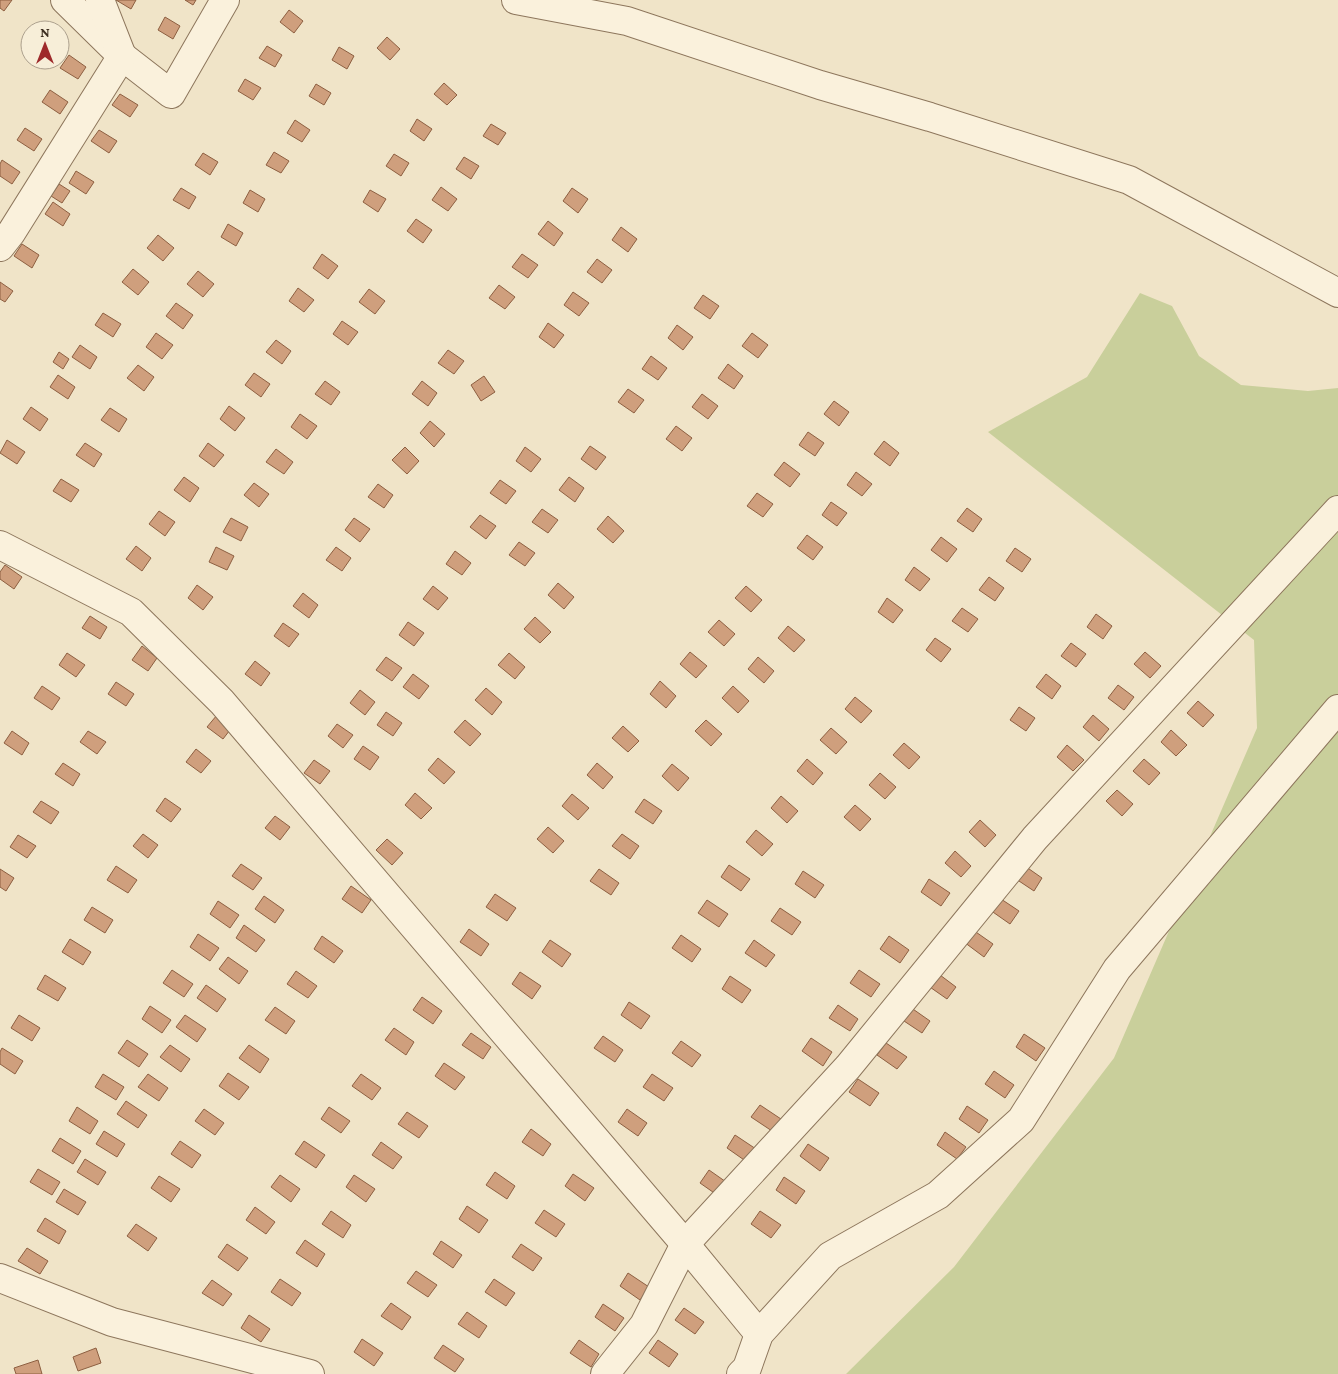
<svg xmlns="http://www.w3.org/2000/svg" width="1338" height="1374" font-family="'Crimson Pro',serif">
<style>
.green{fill:#c9cf9b}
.building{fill:#cf9f7d;stroke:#8d5f41}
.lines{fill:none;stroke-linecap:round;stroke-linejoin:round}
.minor-casing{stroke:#8d765c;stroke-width:30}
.minor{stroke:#faf1dc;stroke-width:28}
</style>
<rect width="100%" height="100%" fill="#f0e4c8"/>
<!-- green -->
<path class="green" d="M1140 293 1172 306 1199 356 1241 385 1308 391 1338 388V1374H846L954 1267 1114 1058 1257 728 1254 640 988 432 1087 377Z"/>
<!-- building -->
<g class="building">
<path d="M0 0H12L4 11 0 8Z"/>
<path d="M116 0H136L131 9Z"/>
<path d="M185 0H196L193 5Z"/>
<path d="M289 10 303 21 294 33 280 22Z"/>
<path d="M165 17 180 26 173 39 158 30Z"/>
<path d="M387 37 400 49 390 60 377 48Z"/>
<path d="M267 46 282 55 275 67 259 58Z"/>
<path d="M339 47 354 56 347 69 332 60Z"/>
<path d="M69 55 86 67 78 79 60 68Z"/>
<path d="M245 79 261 88 253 100 238 91Z"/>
<path d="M444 83 457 95 447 105 434 94Z"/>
<path d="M316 84 331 93 324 105 309 96Z"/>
<path d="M50 90 68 102 60 114 42 102Z"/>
<path d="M120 94 138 105 130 117 112 105Z"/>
<path d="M417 119 432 129 424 141 410 131Z"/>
<path d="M295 120 310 130 302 142 287 133Z"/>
<path d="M491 124 506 133 498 145 483 136Z"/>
<path d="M25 128 42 139 34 151 17 140Z"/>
<path d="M99 130 117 141 109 153 91 141Z"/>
<path d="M274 152 289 161 281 173 266 165Z"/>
<path d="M203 153 218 162 210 175 195 165Z"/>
<path d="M394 154 409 163 401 176 386 166Z"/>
<path d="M464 157 479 166 471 179 456 169Z"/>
<path d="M2 160 20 172 12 184 0 176V164Z"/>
<path d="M76 171 94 182 86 194 69 183Z"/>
<path d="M59 184 70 191 62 203 51 196Z"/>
<path d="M441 187 457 199 448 211 432 200Z"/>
<path d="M181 188 196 197 189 209 173 200Z"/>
<path d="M572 188 588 199 578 213 563 201Z"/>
<path d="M250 190 265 199 258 212 243 203Z"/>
<path d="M370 190 386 199 378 212 363 202Z"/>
<path d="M53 202 70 214 63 226 45 214Z"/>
<path d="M416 219 432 230 423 243 407 231Z"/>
<path d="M548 221 563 233 554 246 538 234Z"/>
<path d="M228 224 243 233 236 246 221 237Z"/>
<path d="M621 227 637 239 628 252 612 240Z"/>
<path d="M158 235 174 248 163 261 147 248Z"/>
<path d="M22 244 39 255 32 268 14 256Z"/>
<path d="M322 254 338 266 328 279 313 268Z"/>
<path d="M522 254 538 265 528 278 512 267Z"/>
<path d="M597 259 612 270 602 283 587 272Z"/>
<path d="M133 269 149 282 138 295 122 282Z"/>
<path d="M198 271 214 284 203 297 187 284Z"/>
<path d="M0 282 13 291 5 302 0 299Z"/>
<path d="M499 285 515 297 505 309 489 298Z"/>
<path d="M298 288 314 300 304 312 289 301Z"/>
<path d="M369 289 385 301 375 314 359 302Z"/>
<path d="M573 292 589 303 579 316 564 305Z"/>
<path d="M703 295 719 306 710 319 694 308Z"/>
<path d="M176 303 193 315 183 329 166 316Z"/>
<path d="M103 313 121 324 113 337 95 325Z"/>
<path d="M342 321 358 332 348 345 333 334Z"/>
<path d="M548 323 564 335 554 348 539 337Z"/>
<path d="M677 325 693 337 683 350 668 338Z"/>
<path d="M156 333 173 345 162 359 146 347Z"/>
<path d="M752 333 768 345 758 358 742 346Z"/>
<path d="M276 340 291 351 282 364 266 352Z"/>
<path d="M80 345 97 357 90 369 72 357Z"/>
<path d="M448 350 464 361 454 374 438 363Z"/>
<path d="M59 352 69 359 63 369 53 362Z"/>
<path d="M651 356 667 368 658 380 642 369Z"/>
<path d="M728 364 743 376 734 389 718 378Z"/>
<path d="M138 365 154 377 144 391 127 378Z"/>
<path d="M254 373 270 384 261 397 245 385Z"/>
<path d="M58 375 75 387 68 399 50 387Z"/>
<path d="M484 376 495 392 481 401 471 385Z"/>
<path d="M325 381 340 392 331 405 315 394Z"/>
<path d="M422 381 437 393 428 406 412 394Z"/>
<path d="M628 389 644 400 634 413 618 402Z"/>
<path d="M702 394 718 406 708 419 692 407Z"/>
<path d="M834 401 849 412 839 426 824 414Z"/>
<path d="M229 406 245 418 235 431 220 419Z"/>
<path d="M31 407 48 419 40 431 23 419Z"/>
<path d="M110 408 127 419 119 432 101 420Z"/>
<path d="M300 414 317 426 307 439 291 427Z"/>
<path d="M430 421 445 434 434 447 420 433Z"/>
<path d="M676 426 692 438 682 451 666 439Z"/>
<path d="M808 432 824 443 815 456 799 445Z"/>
<path d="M7 440 25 452 17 464 0 453Z"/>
<path d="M884 441 899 453 890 466 874 454Z"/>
<path d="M85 443 102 454 94 467 76 455Z"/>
<path d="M208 443 224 455 214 467 199 456Z"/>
<path d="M590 446 606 457 596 470 581 459Z"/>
<path d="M405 447 419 461 407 474 392 460Z"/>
<path d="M525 447 541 459 531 472 516 461Z"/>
<path d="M276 449 293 462 284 474 266 462Z"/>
<path d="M784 462 800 474 790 487 774 475Z"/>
<path d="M856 472 872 484 862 496 847 485Z"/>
<path d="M184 477 199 488 190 502 174 490Z"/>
<path d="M569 477 584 488 575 502 559 490Z"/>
<path d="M61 479 79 490 71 502 53 491Z"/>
<path d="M500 480 516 491 506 504 490 493Z"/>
<path d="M254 483 269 494 259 507 244 495Z"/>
<path d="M378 484 393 495 384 508 368 497Z"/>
<path d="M757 493 773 504 763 517 747 506Z"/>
<path d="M831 502 847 513 837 526 822 515Z"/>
<path d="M967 508 982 519 973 532 957 521Z"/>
<path d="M542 509 558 520 548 533 532 522Z"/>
<path d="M159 511 175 522 165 536 149 524Z"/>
<path d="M480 515 496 526 486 539 470 527Z"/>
<path d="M608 516 624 531 613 543 597 529Z"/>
<path d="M231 518 248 527 241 541 223 532Z"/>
<path d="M354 518 370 529 360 542 345 530Z"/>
<path d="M807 535 823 547 813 560 797 548Z"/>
<path d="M941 537 957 549 947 562 931 550Z"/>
<path d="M519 542 535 553 525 566 509 555Z"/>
<path d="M136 546 151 558 142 571 126 559Z"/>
<path d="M216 547 234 556 227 570 209 562Z"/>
<path d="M336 547 351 558 342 571 326 560Z"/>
<path d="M1015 548 1031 559 1022 572 1006 561Z"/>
<path d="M455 551 471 563 462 575 446 564Z"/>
<path d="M5 565 22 577 14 589 0 579V572Z"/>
<path d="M914 567 930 579 920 591 905 580Z"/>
<path d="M989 577 1004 588 995 601 979 590Z"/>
<path d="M558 583 574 597 564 609 548 595Z"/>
<path d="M197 585 213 597 203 610 188 598Z"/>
<path d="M433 586 448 598 438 610 423 599Z"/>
<path d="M746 586 762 600 751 612 735 598Z"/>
<path d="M303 593 318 605 309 618 293 606Z"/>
<path d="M887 598 903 610 893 623 878 612Z"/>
<path d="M962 608 978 619 968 632 952 621Z"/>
<path d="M1096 614 1112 626 1103 639 1087 627Z"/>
<path d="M90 616 107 627 100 639 82 628Z"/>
<path d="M535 617 551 632 540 643 524 629Z"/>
<path d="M719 620 735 634 724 646 708 632Z"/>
<path d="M408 622 424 633 414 646 399 635Z"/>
<path d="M283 623 299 634 289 647 274 636Z"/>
<path d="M788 626 805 640 794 652 778 638Z"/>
<path d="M935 638 951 649 941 662 926 650Z"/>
<path d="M1071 643 1086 654 1076 667 1061 656Z"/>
<path d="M142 646 157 658 148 671 132 660Z"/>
<path d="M690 652 707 666 696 678 680 664Z"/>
<path d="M1145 652 1161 666 1150 678 1134 664Z"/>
<path d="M67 653 85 665 76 677 59 665Z"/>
<path d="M509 653 525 667 515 679 498 665Z"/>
<path d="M386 657 402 668 392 681 376 670Z"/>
<path d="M758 657 774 671 764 683 748 669Z"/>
<path d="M255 661 270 673 261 686 245 674Z"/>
<path d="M413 674 429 686 419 699 403 687Z"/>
<path d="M1046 674 1061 686 1052 699 1036 687Z"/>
<path d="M660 681 676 696 666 708 650 694Z"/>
<path d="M116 682 134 694 126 706 108 694Z"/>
<path d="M1118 685 1134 697 1124 710 1108 698Z"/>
<path d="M42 686 60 698 52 710 34 698Z"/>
<path d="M733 686 749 701 738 713 722 698Z"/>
<path d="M486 688 502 702 492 715 475 700Z"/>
<path d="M360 690 375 702 365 715 350 703Z"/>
<path d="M855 697 872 711 861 723 845 709Z"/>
<path d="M1198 701 1214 715 1203 727 1187 713Z"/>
<path d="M1019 707 1035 718 1026 731 1010 720Z"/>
<path d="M386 712 402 723 393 736 377 725Z"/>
<path d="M217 715 233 726 223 739 207 727Z"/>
<path d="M1093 715 1109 729 1099 741 1083 727Z"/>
<path d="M465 720 481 734 470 746 454 732Z"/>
<path d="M706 720 722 734 711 746 695 731Z"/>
<path d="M337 724 353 735 343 748 328 736Z"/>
<path d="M623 726 639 741 628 752 612 738Z"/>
<path d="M831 728 847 742 836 754 820 740Z"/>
<path d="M1171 730 1187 745 1176 756 1161 742Z"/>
<path d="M12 731 29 743 22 755 4 743Z"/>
<path d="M88 731 106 742 97 754 80 742Z"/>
<path d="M904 743 920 757 909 769 893 755Z"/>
<path d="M1067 745 1084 760 1073 771 1057 757Z"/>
<path d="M363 746 379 757 370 770 354 759Z"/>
<path d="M196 749 211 761 201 773 186 762Z"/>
<path d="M438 758 455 772 444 784 428 770Z"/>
<path d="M807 759 823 773 813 785 797 771Z"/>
<path d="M1144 759 1160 773 1149 785 1133 771Z"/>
<path d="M314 760 330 771 320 784 304 773Z"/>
<path d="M63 763 80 774 73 786 55 774Z"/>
<path d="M597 763 613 777 603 789 587 775Z"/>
<path d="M672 764 689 778 678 791 662 776Z"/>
<path d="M880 773 896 787 885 799 869 785Z"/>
<path d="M1117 790 1133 804 1122 816 1106 801Z"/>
<path d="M415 793 432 808 421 819 405 805Z"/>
<path d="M572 794 589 808 578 820 562 806Z"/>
<path d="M781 796 798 811 787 823 771 808Z"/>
<path d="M165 798 181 809 171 822 156 811Z"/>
<path d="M644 799 662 811 653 824 635 812Z"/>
<path d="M41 801 59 812 51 824 33 812Z"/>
<path d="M855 805 871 819 860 831 844 817Z"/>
<path d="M275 816 290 827 280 840 265 828Z"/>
<path d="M980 820 996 835 985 847 969 832Z"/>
<path d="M548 827 564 841 553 853 537 839Z"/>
<path d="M756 830 773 844 762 856 746 842Z"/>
<path d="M143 834 158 845 148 858 133 846Z"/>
<path d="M622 834 639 846 630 859 612 846Z"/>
<path d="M18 835 36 846 27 858 10 847Z"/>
<path d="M387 839 403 853 392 865 376 850Z"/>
<path d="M955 851 971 866 961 877 945 863Z"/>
<path d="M241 864 262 878 253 890 232 876Z"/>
<path d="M1022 864 1042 878 1034 891 1013 877Z"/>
<path d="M729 865 750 879 741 891 721 877Z"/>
<path d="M116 866 137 880 128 893 107 880Z"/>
<path d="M0 869 14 878 6 891 0 887Z"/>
<path d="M599 869 619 883 611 895 590 881Z"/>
<path d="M803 871 824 885 815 898 795 884Z"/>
<path d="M929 879 950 893 941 906 921 892Z"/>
<path d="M351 886 371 900 362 913 342 899Z"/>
<path d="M495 894 516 908 507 921 486 907Z"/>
<path d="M264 896 284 910 275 923 255 909Z"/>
<path d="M998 897 1019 911 1010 924 990 910Z"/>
<path d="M707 900 728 914 719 927 698 913Z"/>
<path d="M218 901 239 915 230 928 210 914Z"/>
<path d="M92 907 113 920 105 933 84 920Z"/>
<path d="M780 908 801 922 792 935 771 921Z"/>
<path d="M244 925 265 940 256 952 236 938Z"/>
<path d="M469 929 489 944 481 956 460 942Z"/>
<path d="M973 930 993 944 984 957 964 942Z"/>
<path d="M198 934 219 948 210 961 190 947Z"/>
<path d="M681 935 701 949 692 962 672 948Z"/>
<path d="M322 936 343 951 334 963 314 949Z"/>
<path d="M889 936 909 950 900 963 880 949Z"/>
<path d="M70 939 91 952 83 965 62 952Z"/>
<path d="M550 940 571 954 562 967 542 952Z"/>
<path d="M754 940 775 955 766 967 745 953Z"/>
<path d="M228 957 248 971 239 984 219 969Z"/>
<path d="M172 970 193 984 184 997 163 983Z"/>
<path d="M859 970 880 984 871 997 850 983Z"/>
<path d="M296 971 317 986 308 998 287 984Z"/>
<path d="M520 972 541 986 532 999 512 984Z"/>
<path d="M936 972 956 987 947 999 927 985Z"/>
<path d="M45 975 66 988 58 1001 37 989Z"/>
<path d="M730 976 751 990 742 1003 722 989Z"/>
<path d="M206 985 226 999 217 1012 197 998Z"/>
<path d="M422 997 442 1011 433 1024 413 1010Z"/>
<path d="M629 1002 650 1016 641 1029 621 1015Z"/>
<path d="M838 1005 858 1019 850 1031 829 1018Z"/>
<path d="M150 1006 171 1020 162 1033 142 1019Z"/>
<path d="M275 1007 295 1021 286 1034 265 1020Z"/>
<path d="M910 1007 930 1021 922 1033 901 1019Z"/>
<path d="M19 1015 40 1028 32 1041 11 1028Z"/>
<path d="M185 1015 206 1029 197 1042 176 1027Z"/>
<path d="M394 1028 414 1042 406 1055 385 1040Z"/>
<path d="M471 1033 491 1047 483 1059 462 1045Z"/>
<path d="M1024 1034 1045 1048 1036 1061 1016 1047Z"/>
<path d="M603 1036 623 1050 615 1062 594 1048Z"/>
<path d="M811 1038 832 1052 823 1066 802 1051Z"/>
<path d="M127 1040 148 1054 139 1067 118 1053Z"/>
<path d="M681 1041 701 1055 692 1067 672 1053Z"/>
<path d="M886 1043 907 1057 897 1069 877 1055Z"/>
<path d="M170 1045 190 1059 181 1072 160 1057Z"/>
<path d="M249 1045 269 1059 260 1073 239 1058Z"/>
<path d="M2 1048 23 1061 15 1074 0 1064V1052Z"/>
<path d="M444 1063 465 1077 455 1090 435 1076Z"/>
<path d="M994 1071 1014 1085 1005 1098 985 1084Z"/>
<path d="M228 1073 249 1087 239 1100 219 1086Z"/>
<path d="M103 1074 124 1087 116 1100 95 1087Z"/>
<path d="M148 1074 168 1088 159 1101 138 1087Z"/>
<path d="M361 1074 381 1088 372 1100 352 1086Z"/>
<path d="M652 1074 673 1088 664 1101 643 1087Z"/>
<path d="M858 1079 879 1093 870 1106 849 1092Z"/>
<path d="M126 1101 147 1115 138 1128 117 1114Z"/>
<path d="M760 1105 781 1119 772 1131 751 1117Z"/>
<path d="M967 1106 988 1120 979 1133 959 1119Z"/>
<path d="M77 1107 98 1121 90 1134 69 1121Z"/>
<path d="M329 1107 350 1121 341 1133 321 1119Z"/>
<path d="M204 1109 224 1123 215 1135 195 1121Z"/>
<path d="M627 1109 647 1123 638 1136 618 1122Z"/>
<path d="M407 1112 428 1126 419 1138 398 1124Z"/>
<path d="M531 1129 551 1144 543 1156 522 1142Z"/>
<path d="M104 1131 125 1144 117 1157 96 1144Z"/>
<path d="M945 1132 966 1147 957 1159 937 1145Z"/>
<path d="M735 1135 756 1149 747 1162 727 1148Z"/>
<path d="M60 1138 81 1151 73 1164 52 1151Z"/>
<path d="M180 1141 201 1155 192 1168 171 1154Z"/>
<path d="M304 1141 325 1155 316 1168 295 1154Z"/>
<path d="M381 1142 402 1157 393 1169 372 1155Z"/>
<path d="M808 1144 829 1158 820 1171 800 1156Z"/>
<path d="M85 1159 106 1172 98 1185 77 1172Z"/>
<path d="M38 1169 60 1182 52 1195 30 1182Z"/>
<path d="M709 1170 729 1184 720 1197 700 1183Z"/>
<path d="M495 1172 515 1186 507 1199 486 1185Z"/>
<path d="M573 1174 594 1188 585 1201 565 1186Z"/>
<path d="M280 1175 300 1189 291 1202 271 1187Z"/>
<path d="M354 1175 375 1189 366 1202 346 1187Z"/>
<path d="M159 1176 180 1189 171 1202 151 1188Z"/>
<path d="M784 1177 805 1191 796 1204 776 1190Z"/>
<path d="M64 1189 86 1202 78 1215 56 1202Z"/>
<path d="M467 1206 488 1220 479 1233 459 1219Z"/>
<path d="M255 1207 275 1222 266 1234 246 1220Z"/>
<path d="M544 1210 565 1224 556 1237 535 1223Z"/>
<path d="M331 1211 351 1225 343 1238 322 1224Z"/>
<path d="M760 1211 781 1225 771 1238 751 1224Z"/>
<path d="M45 1218 66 1231 59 1244 37 1231Z"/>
<path d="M136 1224 157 1238 148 1251 127 1236Z"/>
<path d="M305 1240 325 1254 317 1267 296 1253Z"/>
<path d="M441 1241 462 1255 453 1268 433 1254Z"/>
<path d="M227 1244 248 1258 238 1271 218 1257Z"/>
<path d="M521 1244 542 1258 533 1271 512 1257Z"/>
<path d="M27 1248 48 1261 40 1274 18 1261Z"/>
<path d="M416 1271 437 1285 428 1297 407 1283Z"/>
<path d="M628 1273 649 1287 640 1300 620 1286Z"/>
<path d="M280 1279 301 1293 292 1306 271 1292Z"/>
<path d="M494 1279 515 1293 506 1306 485 1292Z"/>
<path d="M212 1280 232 1294 223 1306 202 1293Z"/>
<path d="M391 1303 411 1317 402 1330 381 1316Z"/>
<path d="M603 1304 624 1318 615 1331 595 1317Z"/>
<path d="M684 1308 704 1322 695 1334 675 1320Z"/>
<path d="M467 1312 487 1326 479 1338 458 1324Z"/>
<path d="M249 1315 270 1329 261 1342 241 1328Z"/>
<path d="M362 1339 383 1353 374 1366 354 1352Z"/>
<path d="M579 1340 599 1354 591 1367 570 1353Z"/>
<path d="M658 1340 678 1354 669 1367 649 1353Z"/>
<path d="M443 1345 464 1359 455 1372 434 1358Z"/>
<path d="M96 1348 101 1363 78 1371 73 1357Z"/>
<path d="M38 1360 42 1374H16L14 1368Z"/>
</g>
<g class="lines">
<defs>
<g id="minor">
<path d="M65 0 122 56 171 94 225 0"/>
<path d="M516 0 627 21 820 85 930 117 1129 180 1338 293"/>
<path d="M0 247 11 233 122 56 100 0"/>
<path d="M0 545 131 612 222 702 685 1244 759 1334"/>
<path d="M0 1278 112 1322 310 1374"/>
<path d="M605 1374 644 1325 685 1244 848 1067 1035 838 1338 510"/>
<path d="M741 1374 747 1368 759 1334 830 1256 938 1195 1021 1120 1117 969 1338 709"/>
</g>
</defs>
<!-- minor casing -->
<use href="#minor" class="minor-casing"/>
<!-- minor -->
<use href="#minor" class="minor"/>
</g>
<!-- north arrow -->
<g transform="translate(45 45)"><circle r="24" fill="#f7eed8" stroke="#ada18e"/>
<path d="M0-4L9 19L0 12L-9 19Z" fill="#9e2a2b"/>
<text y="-8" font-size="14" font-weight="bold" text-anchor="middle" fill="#3d2e20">N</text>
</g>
</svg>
